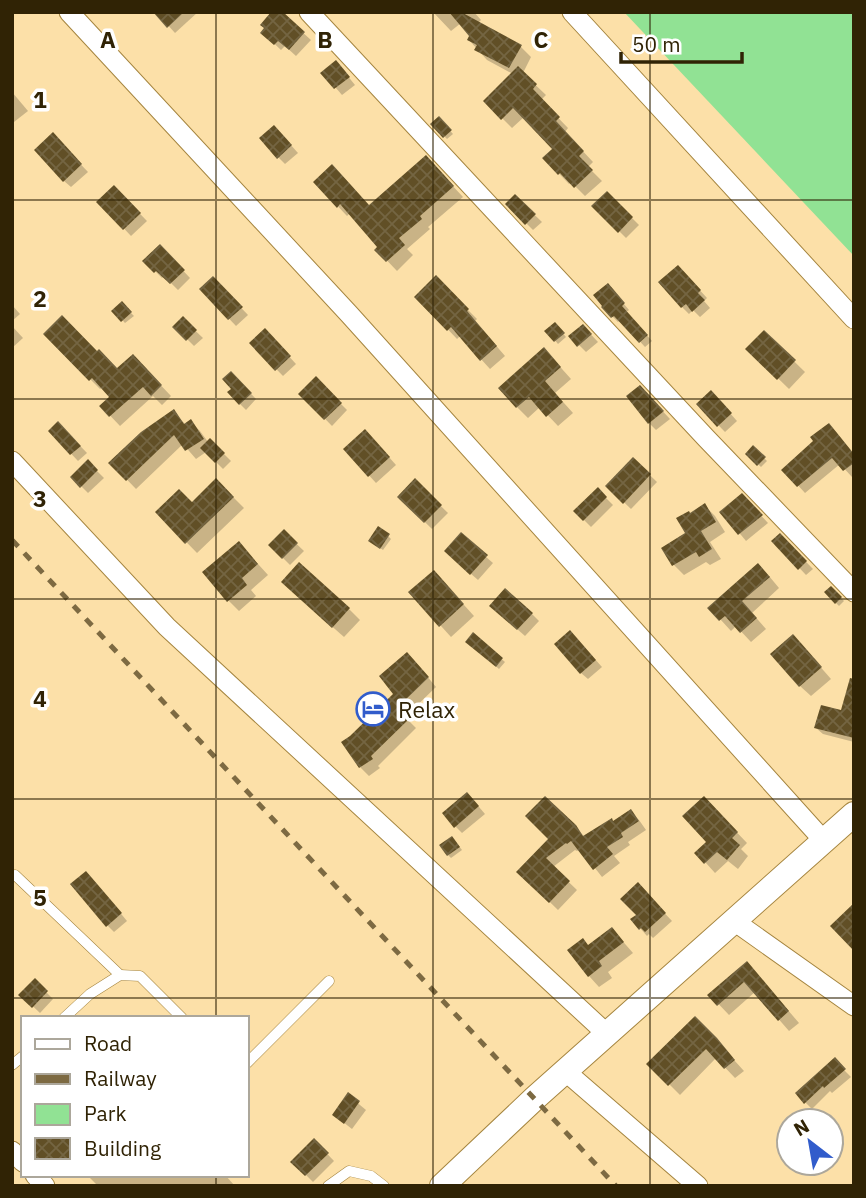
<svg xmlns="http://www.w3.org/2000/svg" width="866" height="1198" font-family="'IBM Plex Sans',sans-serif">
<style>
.green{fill:#91e294}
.shadow{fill:#0003}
.building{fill:url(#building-cross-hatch)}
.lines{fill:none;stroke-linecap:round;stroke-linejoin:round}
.service-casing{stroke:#a5853f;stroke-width:11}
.minor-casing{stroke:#a5853f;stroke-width:21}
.tertiary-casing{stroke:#a5853f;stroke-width:26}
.service{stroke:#fff;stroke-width:10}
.minor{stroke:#fff;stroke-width:19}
.tertiary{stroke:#fff;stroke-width:24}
.rail{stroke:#7d6a42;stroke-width:5;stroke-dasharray:9 9;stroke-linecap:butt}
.grid{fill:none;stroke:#302305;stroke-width:2;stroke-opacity:0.55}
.labels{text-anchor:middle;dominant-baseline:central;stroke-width:7;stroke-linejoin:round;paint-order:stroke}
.poi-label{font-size:23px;fill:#302305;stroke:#fff;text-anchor:start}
.grid-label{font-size:23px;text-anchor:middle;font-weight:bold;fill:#302305;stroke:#fff;stroke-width:7;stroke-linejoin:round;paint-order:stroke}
</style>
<defs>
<pattern id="building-cross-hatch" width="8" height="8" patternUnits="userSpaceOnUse" patternTransform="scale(1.75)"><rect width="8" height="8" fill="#614f26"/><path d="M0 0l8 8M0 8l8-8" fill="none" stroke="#746542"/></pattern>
</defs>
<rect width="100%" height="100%" fill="#fce0a8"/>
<!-- green -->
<path class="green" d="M624 12H854V256Z"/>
<!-- shadow -->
<g class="shadow">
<path d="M156 12H198L175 33Z"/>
<path d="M280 12 311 40 296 56 285 46 281 50 263 33Z"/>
<path d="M433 12H474L481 20 478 23 521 47 531 57 523 73 546 95 541 100 568 128 565 132 593 162 588 167 602 181 585 196 571 182 569 184 544 158 554 149 524 117 512 128 485 101 513 74 487 60 469 40 472 35 461 23 451 31Z"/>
<path d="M342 69 355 85 342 95 323 73Z"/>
<path d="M12 92 28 111 14 122 12 120Z"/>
<path d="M439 118 453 134 447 139 432 124Z"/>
<path d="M281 134 298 153 285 164 278 157Z"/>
<path d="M53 135 88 172 71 187 64 181Z"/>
<path d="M435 167 463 197 428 227 430 229 407 249 413 255 397 271 377 250 379 247 350 213 347 216 315 182 370 207Z"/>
<path d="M114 187 147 221 131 236 99 202Z"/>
<path d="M607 193 639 225 626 238 594 206Z"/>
<path d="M515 196 542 222 533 230 507 204Z"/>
<path d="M160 246 190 278 178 290 164 276 162 278 145 261Z"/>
<path d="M685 274 707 298 704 301 710 308 700 317 693 310 689 314 682 307Z"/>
<path d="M213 278 248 315 236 326 201 289Z"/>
<path d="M436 278 477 319 475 321 505 356 490 369 460 336 457 339 417 297Z"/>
<path d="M613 291 629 310 626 312 652 341 645 347 620 320 618 322 604 308Z"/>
<path d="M122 304 134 316 125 323 114 311Z"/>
<path d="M12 305 20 314 12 321Z"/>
<path d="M183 319 203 338 194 346 175 327Z"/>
<path d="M555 324 566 337 558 344 547 331Z"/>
<path d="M12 326 23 338 12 348Z"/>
<path d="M583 326 598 342 586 352 571 337Z"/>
<path d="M265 330 296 364 283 376 251 343Z"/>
<path d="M764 332 805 372 789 389 748 349Z"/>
<path d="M45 334 97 353 118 370 133 356 171 396 162 405 153 396 120 426 101 406 112 397 103 387 100 389Z"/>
<path d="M554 360 571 379 555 393 573 413 558 426 540 407 528 418 517 407Z"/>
<path d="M231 373 256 399 246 410 229 393 233 389Z"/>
<path d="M316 379 347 410 332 426 301 394Z"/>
<path d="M640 387 670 419 656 430 649 423Z"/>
<path d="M711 392 737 421 725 432 698 404Z"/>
<path d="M174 412 186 425 191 422 200 431 208 442 210 440 231 461 223 469 206 452 196 459 183 444 136 489 111 463Z"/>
<path d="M58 423 87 453 78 461 50 431Z"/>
<path d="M372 438 396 465 376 483 345 449Z"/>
<path d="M815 441 854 455V475L852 477 840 464 805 493 784 470Z"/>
<path d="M753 447 767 461 761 467 747 454Z"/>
<path d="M633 459 657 482 631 509 607 486Z"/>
<path d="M88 462 104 478 88 493 72 477Z"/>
<path d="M216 480 244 508 197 553 157 512 192 504Z"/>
<path d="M415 481 448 513 432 529 399 497Z"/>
<path d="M598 490 613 505 591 527 575 511Z"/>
<path d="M742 495 768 523 746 541 722 512Z"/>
<path d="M705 506 715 516 725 532 710 542 721 559 710 565 706 562 684 575 674 565 663 548 687 534 690 514Z"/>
<path d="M284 532 304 551 290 565 270 545Z"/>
<path d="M780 535 813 569 806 575 774 541Z"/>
<path d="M388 536 391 539 383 550 373 543Z"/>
<path d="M249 554 268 575 251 590 256 596 239 611 228 600Z"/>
<path d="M486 557 493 563 478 580 453 558Z"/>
<path d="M769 576 779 588 752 613 766 629 751 642 736 626 731 631 710 608Z"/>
<path d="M444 583 474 616 451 637 411 593Z"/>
<path d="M831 588 844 601 839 606 826 593Z"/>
<path d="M294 593 349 609 360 620 344 637Z"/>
<path d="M498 612 532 614 539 621 525 636Z"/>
<path d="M473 635 505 662 499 669 468 642Z"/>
<path d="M577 639 602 667 588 679 581 673Z"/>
<path d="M803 647 831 679 811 696 800 686Z"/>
<path d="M416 663 436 687 405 717 416 728 378 766 380 768 369 776 360 767 343 743 396 694Z"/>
<path d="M854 686V742L823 734 816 728 842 712Z"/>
<path d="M545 798 585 837 614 822 631 812 639 820 646 830 628 842 630 845 614 856 620 863 602 877 580 849 577 851 575 850 553 867 577 890 558 910 519 872 550 839Z"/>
<path d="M704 798 747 843 741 849 748 856 738 869 728 861 715 873 697 853 709 842Z"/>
<path d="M474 801 485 814 462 833 455 826Z"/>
<path d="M455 841 462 850 451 858 448 855Z"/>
<path d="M93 880 127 921 114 932 107 925Z"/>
<path d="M638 885 672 921 653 938 649 934 647 936 633 920 638 915Z"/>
<path d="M612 929 633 953 608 972 612 978 599 987 589 976V946Z"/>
<path d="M757 974 799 1023 789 1031 755 992 729 1015 710 995Z"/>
<path d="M35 981 53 999 40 1013 21 995Z"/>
<path d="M705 1028 744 1071 735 1078 716 1058 680 1095 649 1064Z"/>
<path d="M834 1060 851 1077 832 1093 830 1091 812 1109 805 1102Z"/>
<path d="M348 1095 366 1110 352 1129 334 1115Z"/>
<path d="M314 1140 334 1161 313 1182 293 1162Z"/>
<path d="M87 1175H225L235 1186H98Z"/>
</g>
<!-- building -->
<g class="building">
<path d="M153 12H184L167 28Z"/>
<path d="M271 12H283L305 32 289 50 278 41 274 45 260 33 264 28 260 25Z"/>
<path d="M449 12H461L522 45 509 68 474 50 477 45 467 40 469 36Z"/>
<path d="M336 60 350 77 334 89 320 73Z"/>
<path d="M518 66 537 84 533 89 560 117 556 121 584 151 579 156 593 170 574 188 560 173 558 175 542 158 552 149 513 108 501 120 483 101Z"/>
<path d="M439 116 452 130 443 138 430 124Z"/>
<path d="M274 125 292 145 277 159 259 138Z"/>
<path d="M53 132 82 164 63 182 34 150Z"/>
<path d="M426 155 454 186 420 216 422 219 399 238 405 245 386 262 374 250 377 247 340 204 337 208 313 182 332 164 369 205Z"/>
<path d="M114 185 141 213 123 230 96 202Z"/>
<path d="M607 191 633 217 618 233 591 206Z"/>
<path d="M515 194 536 214 525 225 505 204Z"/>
<path d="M160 244 185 270 170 284 156 271 154 273 142 261Z"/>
<path d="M678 265 701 290 698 293 705 300 692 312 686 304 681 308 658 282Z"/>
<path d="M436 275 469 309 467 311 497 346 480 361 451 327 447 331 414 297Z"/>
<path d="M213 276 243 307 228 320 199 289Z"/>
<path d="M608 283 625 303 622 306 648 335 639 343 614 316 611 318 601 307 602 306 593 295Z"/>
<path d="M122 301 132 312 121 322 111 311Z"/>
<path d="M62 315 97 351 99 349 117 368 133 354 162 385 151 396 143 387 109 417 99 406 109 397 92 378 89 381 43 334Z"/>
<path d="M183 316 197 330 186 341 172 327Z"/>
<path d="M555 322 565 333 554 342 544 331Z"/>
<path d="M583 324 592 334 577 347 568 336Z"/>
<path d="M265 328 291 356 275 371 249 343Z"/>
<path d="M764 330 796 360 777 380 745 349Z"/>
<path d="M544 347 561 367 545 381 563 402 546 417 529 397 516 408 498 388Z"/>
<path d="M231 371 252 393 239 405 227 392 231 389 222 379Z"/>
<path d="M316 376 342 403 324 420 298 394Z"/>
<path d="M640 385 664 411 648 424 626 396Z"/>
<path d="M711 390 732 413 717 427 696 404Z"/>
<path d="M174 409 184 424 191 419 204 439 185 451 174 435 126 481 108 463 141 432Z"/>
<path d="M58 421 81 446 70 455 48 431Z"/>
<path d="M829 423 854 454V463L843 471 832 458 797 487 781 470 813 441 810 437Z"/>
<path d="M365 429 390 457 368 477 343 449Z"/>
<path d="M210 438 225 453 215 463 200 448Z"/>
<path d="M753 445 766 457 757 466 745 454Z"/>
<path d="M633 457 651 474 623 504 605 486Z"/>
<path d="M88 459 98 470 80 488 70 477Z"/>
<path d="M216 478 234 497 185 544 155 512 179 489 192 502Z"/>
<path d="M415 478 442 505 424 523 397 497Z"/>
<path d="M598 487 607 497 583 521 573 511Z"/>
<path d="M742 493 763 515 738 535 719 512Z"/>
<path d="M705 503 716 522 701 531 712 549 699 557 696 552 672 566 661 548 685 533 676 518 689 511 690 513Z"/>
<path d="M378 526 390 534 380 549 368 541Z"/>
<path d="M284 529 298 543 282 559 268 545Z"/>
<path d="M461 532 488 555 470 575 444 551Z"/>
<path d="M780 533 807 561 798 570 771 541Z"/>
<path d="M239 541 258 564 242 578 247 585 227 602 202 572Z"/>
<path d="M299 562 350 608 332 628 281 582Z"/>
<path d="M758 563 770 577 742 601 757 618 740 633 725 616 719 621 707 608Z"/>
<path d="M434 570 464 604 439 627 408 592Z"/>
<path d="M831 586 842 597 835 604 824 592Z"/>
<path d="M505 588 533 613 517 630 489 606Z"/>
<path d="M570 630 596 660 580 674 554 644Z"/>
<path d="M473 632 503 658 496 667 465 642Z"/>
<path d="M793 634 822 667 799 687 770 654Z"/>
<path d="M407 652 429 677 398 707 409 719 371 756 373 759 359 768 341 742 350 736 393 694 379 676Z"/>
<path d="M850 678 854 679V738L814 728 821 705 841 710Z"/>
<path d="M467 792 479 806 454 828 442 813Z"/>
<path d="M545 796 576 825 583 836 612 818 613 821 631 809 639 821 621 833 623 837 607 847 613 854 593 870 571 841 567 844 566 843 546 858 570 881 549 903 516 872 548 839 525 816Z"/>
<path d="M704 796 738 832 732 838 740 845 727 860 717 852 704 864 694 853 706 842 682 816Z"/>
<path d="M452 836 460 847 447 856 439 845Z"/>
<path d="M86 871 122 913 106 927 70 884Z"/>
<path d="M638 882 666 913 645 932 641 928 639 930 630 919 636 915 620 899Z"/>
<path d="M854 903V951L830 926Z"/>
<path d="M612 927 624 942 599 961 602 966 588 977 567 950 583 938 588 945Z"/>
<path d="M747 961 789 1011 778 1021 744 982 717 1006 707 995Z"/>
<path d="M35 978 48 991 32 1008 18 995Z"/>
<path d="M695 1016 717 1038 735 1060 724 1069 706 1049 668 1086 646 1064Z"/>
<path d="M835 1057 846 1069 824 1088 823 1086 804 1104 795 1093Z"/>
<path d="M348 1092 360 1101 344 1124 332 1115Z"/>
<path d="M314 1138 329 1153 305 1176 290 1162Z"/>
</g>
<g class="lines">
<defs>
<g id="service">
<path d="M15 875 120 975"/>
<path d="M64 1018 90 994 120 975 140 976 182 1018"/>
<path d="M247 1063 329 981"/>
<path d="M12 1065 23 1056"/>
<path d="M328 1186 349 1171 371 1176 384 1186"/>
</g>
<g id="minor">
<path d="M69 12 349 314 824 841"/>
<path d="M309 12 706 438 854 592"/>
<path d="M572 12 854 319"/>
<path d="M12 461 167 627 607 1034"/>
<path d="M734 921 854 1006"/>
<path d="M565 1071 698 1186"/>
<path d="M12 1151 23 1162"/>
<path d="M35 1175 45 1186"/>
</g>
<path id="tertiary" d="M442 1186 535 1098 854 814"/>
</defs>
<!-- service casing -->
<use href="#service" class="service-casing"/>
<!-- minor casing -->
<use href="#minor" class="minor-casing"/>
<!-- tertiary casing -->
<use href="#tertiary" class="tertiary-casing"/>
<!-- service -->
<use href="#service" class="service"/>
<!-- minor -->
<use href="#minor" class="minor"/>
<!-- tertiary -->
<use href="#tertiary" class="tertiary"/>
<!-- rail -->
<path class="rail" d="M12 540 616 1186"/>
</g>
<!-- grid -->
<path class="grid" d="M216 12V1018M433 12V1186M650 12V1186M12 200H854M12 399H854M12 599H854M12 799H854M12 998H854M216 1175V1186"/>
<!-- icons -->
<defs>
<symbol id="hotel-ring" viewBox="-11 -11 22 22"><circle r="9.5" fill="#fff" stroke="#315ccb" stroke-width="1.5"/><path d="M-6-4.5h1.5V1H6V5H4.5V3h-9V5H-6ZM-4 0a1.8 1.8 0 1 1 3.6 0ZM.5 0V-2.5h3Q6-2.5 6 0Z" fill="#315ccb"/></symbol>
</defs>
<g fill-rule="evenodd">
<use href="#hotel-ring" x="354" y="690" width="38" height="38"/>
</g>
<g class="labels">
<!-- poi labels -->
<g class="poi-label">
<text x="398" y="709">Relax</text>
</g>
</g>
<g class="grid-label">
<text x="108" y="48">A</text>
<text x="325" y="48">B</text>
<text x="541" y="48">C</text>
<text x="40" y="108">1</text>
<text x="40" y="307">2</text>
<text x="40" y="507">3</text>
<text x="40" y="707">4</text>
<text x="40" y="906">5</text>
</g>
<!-- border -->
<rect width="866" height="1198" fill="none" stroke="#302305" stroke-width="28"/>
<!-- legend -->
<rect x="21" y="1016" width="228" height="161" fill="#ffffff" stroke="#aca79b" stroke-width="2"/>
<rect x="35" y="1039" width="35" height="10" fill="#ffffff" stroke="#aca79b" stroke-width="2"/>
<text x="84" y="1051" font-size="21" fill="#302305">Road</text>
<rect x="35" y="1074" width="35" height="10" fill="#7d6a42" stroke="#aca79b" stroke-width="2"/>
<text x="84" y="1086" font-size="21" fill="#302305">Railway</text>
<rect x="35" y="1104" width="35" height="21" fill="#91e294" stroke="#aca79b" stroke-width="2"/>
<text x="84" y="1121" font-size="21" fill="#302305">Park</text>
<rect x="35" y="1138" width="35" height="21" fill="url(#building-cross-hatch)" stroke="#aca79b" stroke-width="2"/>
<text x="84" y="1156" font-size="21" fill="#302305">Building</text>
<!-- north arrow -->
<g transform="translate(810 1142) rotate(329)"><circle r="33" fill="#ffffff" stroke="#aca79b" stroke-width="2"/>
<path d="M0-5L12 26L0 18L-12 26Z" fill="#315ccb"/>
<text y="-10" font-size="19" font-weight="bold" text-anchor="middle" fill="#302305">N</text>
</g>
<!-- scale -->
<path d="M621 52v10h121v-10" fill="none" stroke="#302305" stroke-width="3.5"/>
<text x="632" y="52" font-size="21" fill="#302305" stroke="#ffffff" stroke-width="5" paint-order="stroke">50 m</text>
</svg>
